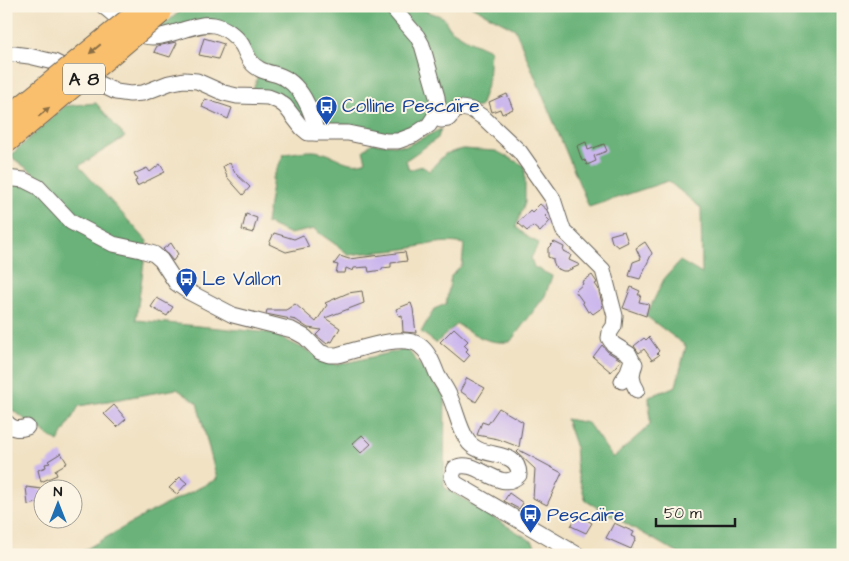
<svg xmlns="http://www.w3.org/2000/svg" width="849" height="561" font-family="'Architects Daughter',sans-serif">
<style>
.forest{fill:#6ab279;stroke:#43674a}
.building{fill:#ccb7ed}
.lines{fill:none;stroke-linecap:round;stroke-linejoin:round}
.minor-casing{stroke:#676157;stroke-width:17}
.minor{stroke:#fff;stroke-width:15}
.highway-bridge-casing{stroke:#676157;stroke-width:23;stroke-linecap:butt}
.highway-bridge{stroke:#f9bf6d;stroke-width:21}
.oneway{fill:#8a6e44}
.labels{text-anchor:middle;dominant-baseline:central;stroke-width:4;stroke-linejoin:round;paint-order:stroke}
.shield{fill:#fcf5e5;stroke:#5f5d58;stroke-width:1}
.shield-label{font-size:18px;font-weight:bold;fill:#1c1c1c}
.transit-label{font-size:19px;fill:#164399;stroke:#fcf5e5;text-anchor:start}
</style>
<rect width="100%" height="100%" fill="#fcf5e5"/>
<filter id="ink" filterUnits="userSpaceOnUse"><feTurbulence type="fractalNoise" baseFrequency=".02" numOctaves="2"/><feDisplacementMap in="SourceGraphic" scale="10" xChannelSelector="R" yChannelSelector="G"/><feConvolveMatrix kernelMatrix="1 2 1 2 8 2 1 2 1" color-interpolation-filters="sRGB"/></filter>
<filter id="wash" filterUnits="userSpaceOnUse"><feTurbulence type="fractalNoise" baseFrequency=".0096" numOctaves="4" result="noise"/><feDisplacementMap in="SourceGraphic" scale="20" xChannelSelector="R" yChannelSelector="G"/><feGaussianBlur stdDeviation="1.12" result="paint"/><feColorMatrix in="noise" values="0 0 0 0 0 0 0 0 0 0 0 0 0 0 0 0 0 1.4 0 .05"/><feComposite in="paint" operator="in"/></filter>
<g filter="url(#wash)">
<rect width="100%" height="100%" fill="#f1e2c4"/>
<!-- forest -->
<g class="forest">
<path d="M187 6H417L418 8 443 17 450 29 468 40 490 50 488 82 480 107 450 109 415 126 385 134 353 126 303 118 253 90 262 63 256 60 234 29 153 33Z"/>
<path d="M471 6H843V555H681L586 501 577 472 575 445 566 419 588 423 613 458 650 425 649 397 676 386 686 346 646 316 664 279 680 261 702 274 701 208 668 181 589 207 515 29Z"/>
<path d="M96 103 125 137 79 166 147 241 136 320 271 333 337 365 407 349 445 396 444 487 533 542 539 555H76L145 515 217 479 197 403 177 389 79 406 58 442 6 406V185L36 175 10 156 65 106Z"/>
<path d="M441 129 438 138 406 160 409 170 422 166 429 171 445 154 463 149 496 151 525 166V203L516 227 529 238 539 243 531 258 534 267 552 276 545 296 510 342C487 344 475 335 457 324L436 343 421 332 434 309 446 304 451 276 462 265 464 244C440 239 427 246 405 249 386 252 367 252 349 255 338 245 325 238 314 229L290 234 266 223 273 178 284 154C295 153 310 149 320 152 337 155 348 169 366 161L363 151 372 143 406 146Z"/>
</g>
<g id="blocks">
<!-- building -->
<g class="building">
<path d="M204 38 224 44 218 59 199 55Z"/>
<path d="M176 42 177 43 170 57 154 52 157 46Z"/>
<path d="M507 94 513 109 502 114 500 109 492 112 489 102Z"/>
<path d="M205 99 232 108 228 119 202 107Z"/>
<path d="M586 142 588 150 604 144 607 151 594 156 596 161 587 165 585 160 582 161 577 146Z"/>
<path d="M230 163 235 173 250 187 243 195 227 177 223 166Z"/>
<path d="M160 164 165 172 137 186 135 181 137 180 134 174 147 168 150 172Z"/>
<path d="M540 204 547 210 548 213 545 216 550 221 540 232 533 226 527 231 518 223 530 210 532 212Z"/>
<path d="M246 214 257 218 253 233 242 230Z"/>
<path d="M624 231 628 242 618 247 612 242 610 235Z"/>
<path d="M274 233 294 239 303 235 309 247 286 252 269 244Z"/>
<path d="M554 242 564 247 563 251 571 255 569 260 580 265 567 271H563L556 268 553 261V259L548 257V248Z"/>
<path d="M645 242 652 253 640 279 629 276 633 262 641 259 636 248Z"/>
<path d="M171 243 178 254 173 261 163 249Z"/>
<path d="M405 252 407 261 391 263V267L382 268V270L369 272 368 267 354 268 353 271 346 268 345 273H336L338 265 334 264 340 256 349 259Z"/>
<path d="M592 275 596 281 597 283 595 284 598 288 603 307 593 314 590 311 588 312 582 302H583L575 291 583 284 582 282Z"/>
<path d="M631 287 640 291 638 295H641L639 302 649 304 646 316 623 308Z"/>
<path d="M362 291 364 303 325 318 340 328 332 342 329 341 327 344 316 335 321 330 308 328 296 320 266 314 267 310H286L295 304 316 322 327 305 325 303 348 293Z"/>
<path d="M157 298 173 307 167 316 151 307Z"/>
<path d="M411 303 413 309 416 333 403 332 402 315 399 316 396 309Z"/>
<path d="M454 328 468 341 464 345 468 349 466 351 470 355 464 362 440 342Z"/>
<path d="M649 337 659 351 657 353 659 355 652 360 644 349 639 353 634 346 644 338 646 340Z"/>
<path d="M602 345 608 352 621 360 611 372 593 357Z"/>
<path d="M467 378 485 388 476 402 460 391Z"/>
<path d="M114 405 126 419 117 427 104 414Z"/>
<path d="M499 408 523 422 519 447 498 439 477 435 482 422 488 424Z"/>
<path d="M362 435 371 444 361 453 352 444Z"/>
<path d="M519 450 562 473 547 505 533 498 535 469 517 452Z"/>
<path d="M61 453 67 463 55 470 57 475 41 482 38 470 46 467 45 464 50 463 48 461Z"/>
<path d="M180 477 187 483 177 494 169 488Z"/>
<path d="M26 487 42 489V502L28 505Z"/>
<path d="M509 493 523 503 519 509 504 501Z"/>
<path d="M577 515 592 523 586 533 571 526Z"/>
<path d="M614 523 634 532 632 536 636 538 631 549 606 538Z"/>
</g>
</g>
</g>
<g filter="url(#ink)">
<use href="#blocks" fill-opacity="0" stroke="#676157" stroke-width="1"/>
<g class="lines">
<defs>
<g id="minor">
<path d="M103 6C114 14 128 29 139 34 161 45 191 21 214 25 225 27 236 36 242 45 245 50 247 57 251 62 258 71 268 72 278 75 300 82 313 111 316 133"/>
<path d="M6 53 29 56 54 62 116 92 130 94 143 93 169 83 184 80 197 81 224 93 237 96 268 97 278 101 285 106 302 128 308 133H348L386 141H398L414 135 429 125 435 116 438 106 437 97 422 45 417 36 391 6"/>
<path d="M435 116 441 120 448 119 457 109 461 108 472 110 484 118 520 152 553 199 563 230 603 270 615 316 614 326 610 332 609 338 613 344 629 354 632 360 627 374 622 381"/>
<path d="M6 178 24 180 38 187 71 222 113 244 141 250 154 254 161 260 176 283 189 292 233 315 292 330 305 337 320 352 329 355H337C358 350 401 333 419 345 429 352 433 364 437 374 441 382 447 389 450 397 456 411 459 427 467 440 480 461 519 447 519 475 500 495 476 456 455 468L452 476 455 483 578 555"/>
<path d="M635 364C631 374 631 381 637 390"/>
<path d="M6 422C13 429 17 430 27 427"/>
</g>
</defs>
<!-- minor casing -->
<use href="#minor" class="minor-casing"/>
<!-- minor -->
<use href="#minor" class="minor"/>
<defs>
<g id="highway-bridge">
<path d="M6 119 145 6"/>
<path d="M6 143 161 13"/>
</g>
</defs>
<!-- highway-bridge casing -->
<use href="#highway-bridge" class="highway-bridge-casing"/>
<!-- highway-bridge -->
<use href="#highway-bridge" class="highway-bridge"/>
</g>
<!-- one-way arrows -->
<defs><path id="oneway-solid" d="M-6-.8H1V-3.2L6.5 0L1 3.2V.8H-6Z" transform="scale(1.25)"/></defs>
<g class="oneway">
<use href="#oneway-solid" transform="translate(95 49) rotate(140)"/>
<use href="#oneway-solid" transform="translate(44 112) rotate(-40)"/>
</g>
</g>
<!-- icons -->
<defs>
<symbol id="bus-pin" viewBox="-11 -11 22 30"><path d="M0 17L-7.5 6A9.5 9.5 0 1 1 7.5 6Z" fill="#1a4fb4" stroke="#fcf5e5"/><path d="M-5-6H5V4H4V6H2V4H-2V6H-4V4H-5ZM-3.5-4V0h7V-4ZM-3.5 1.2v1.5H-2V1.2ZM2 1.2v1.5H3.5V1.2Z" fill="#fff"/></symbol>
</defs>
<g fill-rule="evenodd">
<use href="#bus-pin" x="314" y="94" width="25" height="34"/>
<use href="#bus-pin" x="174" y="266" width="25" height="34"/>
<use href="#bus-pin" x="518" y="502" width="25" height="34"/>
</g>
<g class="labels">
<!-- shield labels -->
<rect class="shield" x="63" y="63.5" width="42" height="31" rx="4"/>
<g class="shield-label">
<text x="84" y="79">A 8</text>
</g>
<!-- transit labels -->
<g class="transit-label">
<text x="342" y="106">Colline Pescaïre</text>
<text x="202" y="279">Le Vallon</text>
<text x="547" y="515">Pescaïre</text>
</g>
</g>
<!-- margin -->
<rect width="849" height="561" fill="none" stroke="#fcf5e5" stroke-width="25"/>
<!-- north arrow -->
<g transform="translate(58 504)"><circle r="24" fill="#fcf5e5" stroke="#a29e95"/>
<path d="M0-4L9 19L0 12L-9 19Z" fill="#1f6fb2"/>
<text y="-8" font-size="14" font-weight="bold" text-anchor="middle" fill="#1c1c1c">N</text>
</g>
<!-- scale -->
<path d="M656 518v8h79v-8" fill="none" stroke="#1c1c1c" stroke-width="2.5"/>
<text x="664" y="518" font-size="15" fill="#1c1c1c" stroke="#fcf5e5" stroke-width="4" paint-order="stroke">50 m</text>
</svg>
